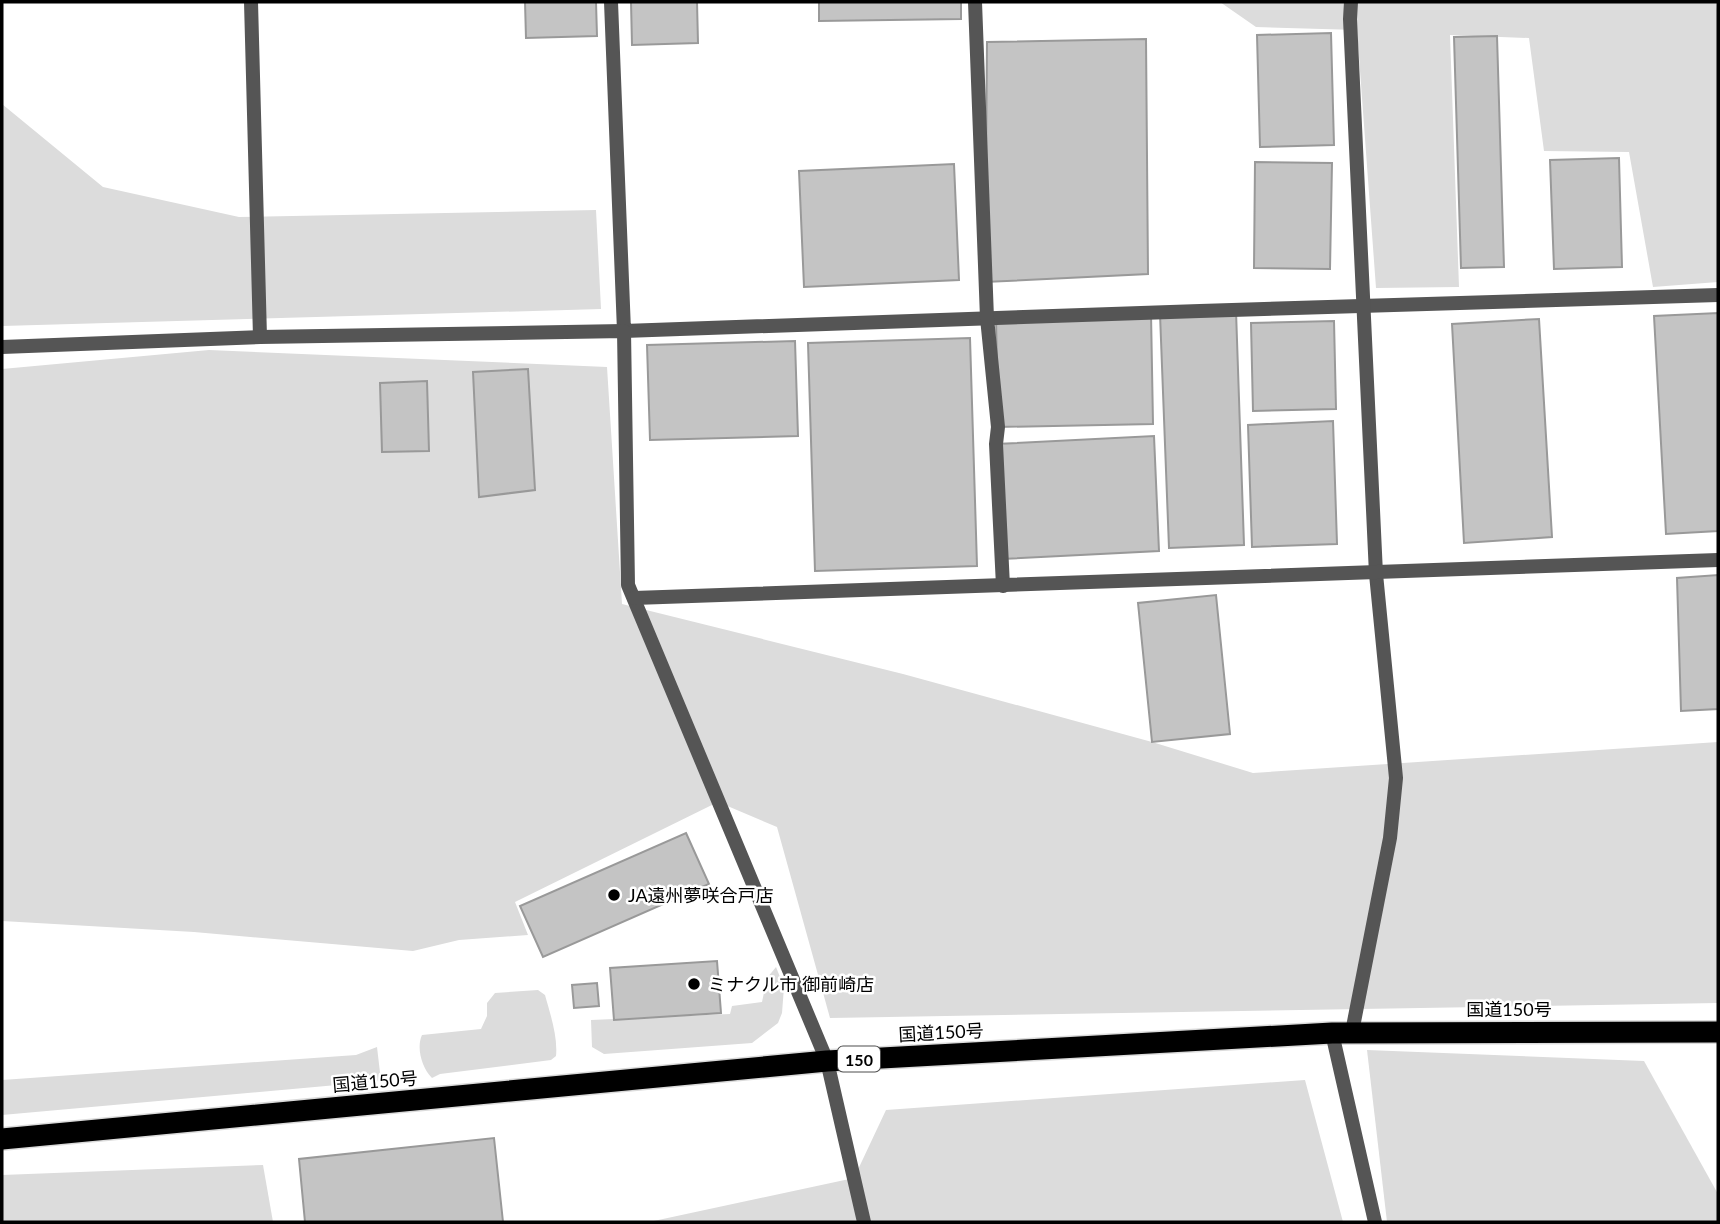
<svg xmlns="http://www.w3.org/2000/svg" width="1720" height="1224" font-family="Lato,'Noto Sans JP',sans-serif">
<style>
.green{fill:#dcdcdc}
.building{fill:#c4c4c4;stroke:#999;stroke-width:2}
.lines{fill:none;stroke-linecap:round;stroke-linejoin:round}
.highway-casing{stroke:#dbdbdb;stroke-width:24}
.street{stroke:#555;stroke-width:14}
.highway{stroke:#000;stroke-width:21}
.poi-dot{fill:#000;stroke:#fff;stroke-width:2.5}
.labels{text-anchor:middle;dominant-baseline:central;stroke-width:5;stroke-linejoin:round;paint-order:stroke}
.shield{fill:#fff;stroke:#4c4c4c;stroke-width:2}
.shield-label{font-size:16px;font-weight:bold;fill:#000}
.poi-label{font-size:18px;fill:#000;stroke:#fff;text-anchor:start}
.street-label{font-size:18px;fill:#000;stroke:#fff}
</style>
<rect width="100%" height="100%" fill="#fff"/>
<!-- green -->
<g class="green">
<path d="M1220 2H1716L1718 18V282L1653 287 1629 152 1544 151 1529 38 1450 35 1459 287 1376 288 1357 30 1256 27Z"/>
<path d="M2 104 103 187 239 217 596 210 601 309 2 326Z"/>
<path d="M209 350 607 367 622 604 903 674 1152 742 1253 773 1718 742V1003L830 1018 777 827 718 802 515 902 528 935 459 940 413 951 194 932 2 921V369Z"/>
<path d="M776 967 784 987 782 1013 778 1023 752 1043 604 1054 592 1047 591 1020 730 1014 732 1006 762 1002 767 978Z"/>
<path d="M538 990 545 995C550 1013 558 1037 556 1056L551 1060 440 1074 432 1078C422 1068 416 1048 422 1035L481 1029 487 1016V1003L495 993Z"/>
<path d="M377 1047 381 1081 2 1115V1080L356 1055Z"/>
<path d="M1367 1050 1644 1061 1718 1194V1222H1387Z"/>
<path d="M1305 1080 1343 1222H649L854 1178 886 1110Z"/>
<path d="M263 1165 273 1222H2V1175Z"/>
</g>
<!-- building -->
<g class="building">
<path d="M525 2H596L597 36 526 38Z"/>
<path d="M631 2H697L698 43 632 45Z"/>
<path d="M819 2H961V19L819 21Z"/>
<path d="M1331 33 1334 145 1260 147 1257 35Z"/>
<path d="M1497 36 1504 267 1461 268 1454 37Z"/>
<path d="M1146 39 1148 274 985 282 987 42Z"/>
<path d="M1619 158 1622 267 1554 269 1550 160Z"/>
<path d="M1255 162 1332 163 1330 269 1254 268Z"/>
<path d="M954 164 959 280 804 287 799 171Z"/>
<path d="M1236 311 1244 545 1169 548 1160 314Z"/>
<path d="M1151 313 1153 424 998 427 996 317Z"/>
<path d="M1718 313V531L1666 534 1654 316Z"/>
<path d="M1539 319 1552 537 1464 543 1452 324Z"/>
<path d="M1334 321 1336 409 1253 411 1251 323Z"/>
<path d="M970 338 977 566 815 571 808 343Z"/>
<path d="M795 341 798 436 650 440 647 345Z"/>
<path d="M528 369 535 490 479 497 473 372Z"/>
<path d="M427 381 429 451 382 452 380 383Z"/>
<path d="M1333 421 1337 544 1252 547 1248 425Z"/>
<path d="M1154 436 1159 551 1002 559 996 444Z"/>
<path d="M1718 575V709L1681 711 1677 578Z"/>
<path d="M1216 595 1230 734 1152 742 1138 603Z"/>
<path d="M686 833 709 884 543 957 520 906Z"/>
<path d="M717 961 721 1013 614 1020 610 968Z"/>
<path d="M597 983 599 1006 574 1008 572 985Z"/>
<path d="M494 1138 503 1222H305L299 1159Z"/>
</g>
<g class="lines">
<defs>
<path id="highway" d="M2 1139 827 1061 1332 1033 1718 1032"/>
</defs>
<!-- highway casing -->
<use href="#highway" class="highway-casing"/>
<!-- street -->
<g class="street">
<path d="M251 2 260 337"/>
<path d="M611 2 624 331C989 318 1353 305 1718 295"/>
<path d="M975 2 987 318 998 427 996 444 1003 586"/>
<path d="M1351 2 1350 19 1376 574 1396 778 1390 838 1352 1032"/>
<path d="M2 347 260 337 624 331 628 585 827 1061 864 1222"/>
<path d="M634 598 1718 560"/>
<path d="M1332 1033 1375 1222"/>
</g>
<!-- highway -->
<use href="#highway" class="highway"/>
</g>
<!-- markers -->
<g class="poi-dot">
<circle cx="614" cy="895" r="7"/>
<circle cx="694" cy="984" r="7"/>
</g>
<g class="labels">
<!-- shield labels -->
<rect class="shield" x="838" y="1046.5" width="42" height="25" rx="5"/>
<g class="shield-label">
<text x="859" y="1059">150</text>
</g>
<!-- poi labels -->
<g class="poi-label">
<text x="628" y="895">JA遠州夢咲合戸店</text>
<text x="708" y="984">ミナクル市 御前崎店</text>
</g>
<!-- street labels -->
<g class="street-label">
<text x="1509" y="1009">国道150号</text>
<text transform="translate(941 1032) rotate(-3)">国道150号</text>
<text transform="translate(375 1081) rotate(-5)">国道150号</text>
</g>
</g>
<!-- border -->
<rect width="1720" height="1224" fill="none" stroke="#000000" stroke-width="7"/>
</svg>
